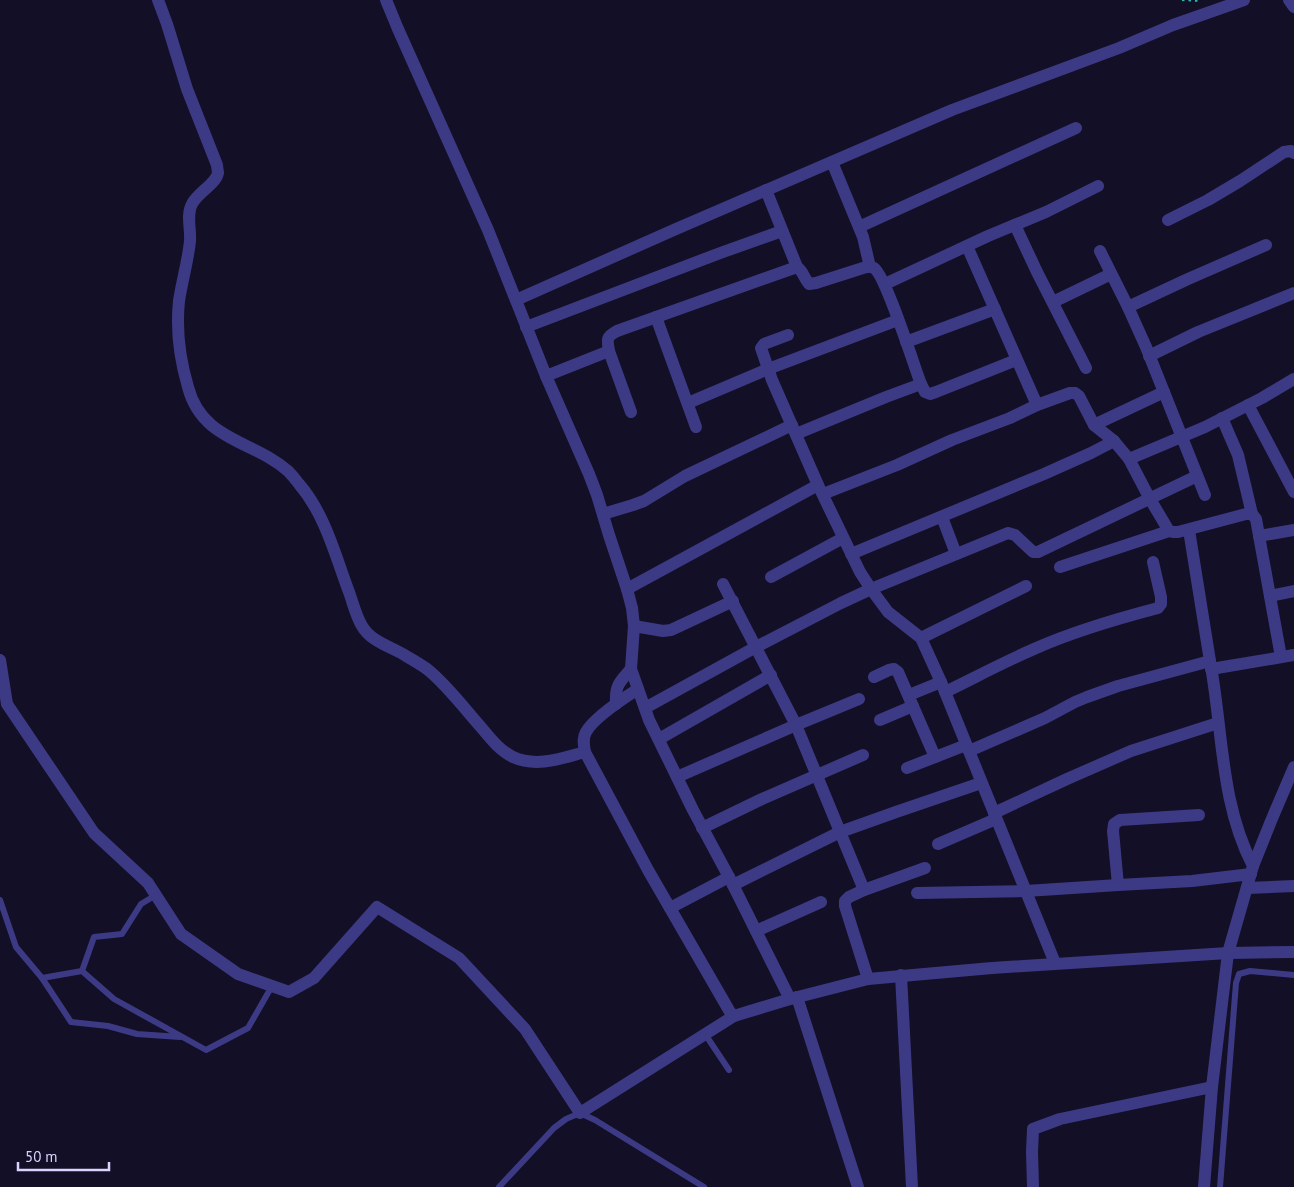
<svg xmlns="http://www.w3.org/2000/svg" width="1294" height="1187" font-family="'PT Sans',sans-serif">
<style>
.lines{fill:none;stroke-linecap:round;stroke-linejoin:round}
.path{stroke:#2fb8b0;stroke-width:2;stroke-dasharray:2.5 4;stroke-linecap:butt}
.lane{stroke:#3d3a85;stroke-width:6}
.street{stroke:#3d3a85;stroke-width:12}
</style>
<rect width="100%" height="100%" fill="#130f26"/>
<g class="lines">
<!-- path -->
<path class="path" d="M1182 0 1201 1"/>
<!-- lane -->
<g class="lane">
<path d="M0 900 16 947 42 978 82 971 114 999 206 1050 248 1028 272 986"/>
<path d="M82 971 94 937 122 934 141 904 156 895"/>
<path d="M42 978 71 1022 108 1026 137 1034 180 1037"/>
<path d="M705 1034 729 1070"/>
<path d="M499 1187 554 1128 566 1119 580 1113 595 1120 704 1187"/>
<path d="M1220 1187 1236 983 1239 974 1250 971 1294 975"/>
</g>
<!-- street -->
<g class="street">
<path d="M158 0 167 24 187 89 217 165C217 166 218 172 218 173 216 184 197 193 192 204 186 215 191 229 190 241 188 261 182 281 179 301 176 330 180 360 188 387 202 441 253 440 288 471 292 475 296 480 299 484 325 514 335 555 349 592 353 603 356 616 362 626 371 642 392 647 406 656 413 660 420 664 427 669 446 684 464 708 480 726 490 738 499 750 513 757 537 768 562 758 585 752"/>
<path d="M386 0 398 29 488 230 546 376 589 474 597 495 609 535 627 589 632 608 634 626 631 669 649 720 693 810 729 877 790 999"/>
<path d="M1289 0 1294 7"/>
<path d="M832 162 863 237 870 267"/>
<path d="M766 190 797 267"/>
<path d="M1168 220 1208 200 1240 181 1284 152 1291 151 1294 153"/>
<path d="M1015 225 1037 272 1086 368"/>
<path d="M859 227 1076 128"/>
<path d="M967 246 1037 405"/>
<path d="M1100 251 1128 307 1146 347 1205 495"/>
<path d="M885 284 988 236 1046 212 1098 186"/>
<path d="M516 300 676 229 952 110 1119 48 1173 25 1244 0"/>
<path d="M1053 302 1111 274"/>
<path d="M1128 307 1188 279 1266 245"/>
<path d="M656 317 696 427"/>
<path d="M526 327 723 252 782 231"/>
<path d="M788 335 764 344 761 348 772 380 818 485 860 572 871 589 888 612 921 638 941 682 1055 963"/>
<path d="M906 342 995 309"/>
<path d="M1149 356 1198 332 1294 293"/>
<path d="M546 376 609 351"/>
<path d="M688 403 768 369 898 320"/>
<path d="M1248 405 1294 492"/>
<path d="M631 412 609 351C607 339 606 337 617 331L797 267C803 271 804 278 809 284L816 283 863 268C867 267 871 266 874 268 886 276 914 366 921 384L925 392 930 394 936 392 1016 360"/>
<path d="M1222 418 1238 455 1252 514"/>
<path d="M1094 425 1164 392"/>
<path d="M796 434 886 397 921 384"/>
<path d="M1129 459 1205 427 1262 398 1294 379"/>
<path d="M823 494 897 465 952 440 1010 418 1037 405 1070 393H1075L1079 396 1094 425 1114 441 1129 459 1150 499 1169 531 1173 532H1178L1246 514H1252L1256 519 1281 657"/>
<path d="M603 514 633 505 644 501 685 476 792 425"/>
<path d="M942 517 956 554"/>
<path d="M1189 530 1210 661"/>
<path d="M1259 536 1294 530"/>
<path d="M851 554 1044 474 1091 453 1114 441"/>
<path d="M1060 567 1169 531"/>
<path d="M771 577 843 538"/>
<path d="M723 584 796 725 864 890"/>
<path d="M627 589 818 485"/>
<path d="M1270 596 1294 591"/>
<path d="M634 626 663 631 671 630 733 601"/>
<path d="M921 638 1026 586"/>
<path d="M0 660 7 704 94 833 148 883 181 934 238 974 289 992 314 978 377 907 459 958 525 1029 580 1113 734 1016"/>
<path d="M1211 669 1294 655"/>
<path d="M874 677 889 670 894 669 898 672 935 757"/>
<path d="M638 689C624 698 593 719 586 732 582 739 584 745 585 752L648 870 730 1012 734 1016 790 999 868 979 992 968 1228 953 1212 1087"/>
<path d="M945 692C974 678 1004 662 1034 649 1074 631 1116 619 1158 608L1161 604V597L1153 562"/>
<path d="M909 695 941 682"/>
<path d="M616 704C615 685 619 683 631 669"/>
<path d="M645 708 756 647 841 603 871 589 1008 533 1015 535 1033 552H1038L1197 476"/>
<path d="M880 720 913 706"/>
<path d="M659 739 771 675"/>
<path d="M969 751 1045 718 1075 702 1087 697 1118 686 1210 661C1223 730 1220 803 1253 866L1228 953 1294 952"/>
<path d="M907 768 966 745"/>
<path d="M677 777 796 725 859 699"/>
<path d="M994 813 1067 779 1131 751 1218 723"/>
<path d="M702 828 762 799 863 755"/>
<path d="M938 844 996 819"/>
<path d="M1253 866 1271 821 1294 767"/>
<path d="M733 885 840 832 896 812 981 783"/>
<path d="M1118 885 1113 831 1114 824 1120 820 1199 815"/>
<path d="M1247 888 1294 886"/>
<path d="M917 893 1026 891 1118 885 1192 881 1251 874"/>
<path d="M670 908 729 877"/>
<path d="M756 931 821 902"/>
<path d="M901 975 912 1187"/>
<path d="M868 979 845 906V901L849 897 864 890 925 868"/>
<path d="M797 997 858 1187"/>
<path d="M1033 1187 1032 1152 1033 1129 1060 1119 1212 1087 1204 1187"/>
</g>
</g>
<!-- scale -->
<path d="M18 1162v8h91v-8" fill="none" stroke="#d9d4ff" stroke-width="2.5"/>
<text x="25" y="1162" font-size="15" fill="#d9d4ff" stroke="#130f26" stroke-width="4" paint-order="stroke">50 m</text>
</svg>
